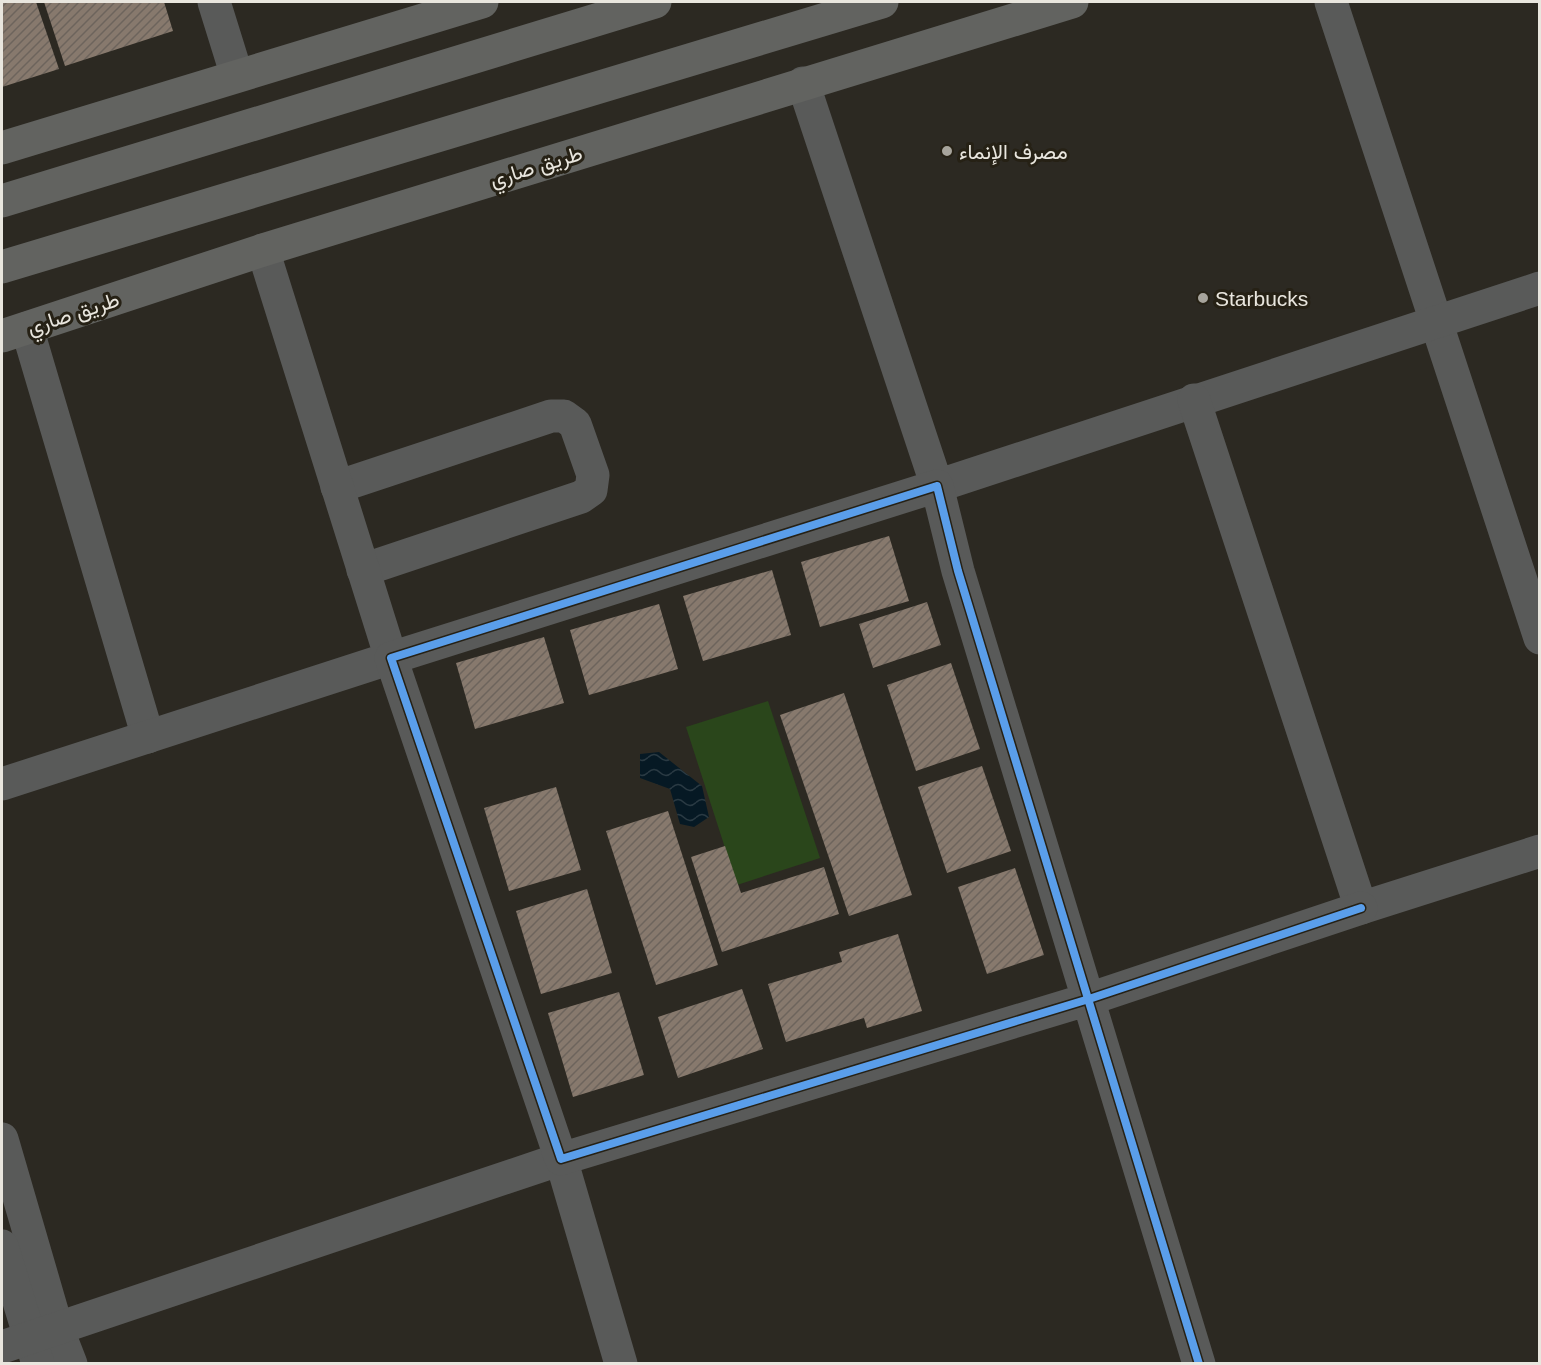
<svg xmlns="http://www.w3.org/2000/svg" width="1541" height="1365" font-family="Arial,Vazirmatn,sans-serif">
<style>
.grass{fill:#2a461b}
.water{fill:url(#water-waves)}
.building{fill:url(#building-hatch)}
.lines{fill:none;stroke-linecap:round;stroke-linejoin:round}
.minor{stroke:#595a59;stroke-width:33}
.major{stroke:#626360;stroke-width:33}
.cycleway-casing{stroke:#262115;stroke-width:11}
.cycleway{stroke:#5a9eea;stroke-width:8}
.poi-dot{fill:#a7a49c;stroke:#262115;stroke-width:2}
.labels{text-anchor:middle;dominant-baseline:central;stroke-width:6;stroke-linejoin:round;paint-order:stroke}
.poi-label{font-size:21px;fill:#e9e6de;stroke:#262115;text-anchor:start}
.street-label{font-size:21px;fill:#e9e6de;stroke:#262115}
</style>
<defs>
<pattern id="water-waves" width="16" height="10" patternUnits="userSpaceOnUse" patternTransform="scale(1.5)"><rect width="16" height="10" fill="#061924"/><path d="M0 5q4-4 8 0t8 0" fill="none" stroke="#2a3a43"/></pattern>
<pattern id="building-hatch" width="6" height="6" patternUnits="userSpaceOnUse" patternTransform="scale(1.5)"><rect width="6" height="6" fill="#87796d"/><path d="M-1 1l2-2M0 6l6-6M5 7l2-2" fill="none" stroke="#6d645c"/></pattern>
</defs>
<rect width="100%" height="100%" fill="#2c2922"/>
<!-- grass -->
<path class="grass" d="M768 701 820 858 737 885 686 727Z"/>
<!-- water -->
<path class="water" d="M659 752 702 786 709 817 694 827 680 824 670 789 640 778V754Z"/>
<!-- building -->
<g class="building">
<path d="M2 2H36L59 69 2 87Z"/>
<path d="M44 2H164L173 31 65 66Z"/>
<path d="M889 536 909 601 820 627 801 562Z"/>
<path d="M772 570 791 635 703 661 683 596Z"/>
<path d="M927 602 941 645 873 668 859 624Z"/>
<path d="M659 604 678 669 589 695 570 630Z"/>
<path d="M544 637 564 703 475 729 456 663Z"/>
<path d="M951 663 980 749 916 771 887 685Z"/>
<path d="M844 693 912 895 849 916 780 715Z"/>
<path d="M982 766 1011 851 947 873 918 787Z"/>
<path d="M556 787 581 870 509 891 484 808Z"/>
<path d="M668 811 718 965 656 985 606 831Z"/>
<path d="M725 846 741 893 824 867 839 914 722 952 691 857Z"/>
<path d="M1015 868 1044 955 987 974 958 887Z"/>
<path d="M587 889 612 973 541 994 516 911Z"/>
<path d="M898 934 922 1011 867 1028 864 1018 786 1042 768 984 842 962 839 952Z"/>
<path d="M742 989 763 1049 678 1078 658 1017Z"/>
<path d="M619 992 644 1075 573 1097 548 1013Z"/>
</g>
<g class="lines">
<!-- minor -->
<g class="minor">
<path d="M214 2 237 76"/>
<path d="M1331 2 1540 638"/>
<path d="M803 83 937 486 1540 288"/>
<path d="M27 328 148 737"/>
<path d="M1194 400 1361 908 1540 851"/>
<path d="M337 487 551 416H564L575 424 593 475 591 490 581 497 363 570"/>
<path d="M2 784 391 658 263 250"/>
<path d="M2 1139 57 1328 71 1364"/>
<path d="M2 1246 38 1364"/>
<path d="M2 1347 561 1159 621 1364"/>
<path d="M1199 1364 958 571 937 486 391 658 561 1159 1089 999 1361 908"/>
</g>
<!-- major -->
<g class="major">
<path d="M2 148 482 2"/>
<path d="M2 201 655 2"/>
<path d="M2 267 882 2"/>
<path d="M2 336 263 250 1072 2"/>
</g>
<defs>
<path id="cycleway" d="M1199 1364 958 571 937 486 391 658 561 1159 1089 999 1361 908"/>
</defs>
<!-- cycleway casing -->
<use href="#cycleway" class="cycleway-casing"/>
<!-- cycleway -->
<use href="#cycleway" class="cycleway"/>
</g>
<!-- markers -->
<g class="poi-dot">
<circle cx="947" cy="151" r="6"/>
<circle cx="1203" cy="298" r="6"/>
</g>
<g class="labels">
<!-- poi labels -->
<g class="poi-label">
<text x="959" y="151">مصرف الإنماء</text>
<text x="1215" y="298">Starbucks</text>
</g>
<!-- street labels -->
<g class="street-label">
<text transform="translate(536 166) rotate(-17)">طريق صاري</text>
<text transform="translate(73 313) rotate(-18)">طريق صاري</text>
</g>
</g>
<!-- border -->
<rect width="1541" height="1365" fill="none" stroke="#e9e6de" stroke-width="6"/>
</svg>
